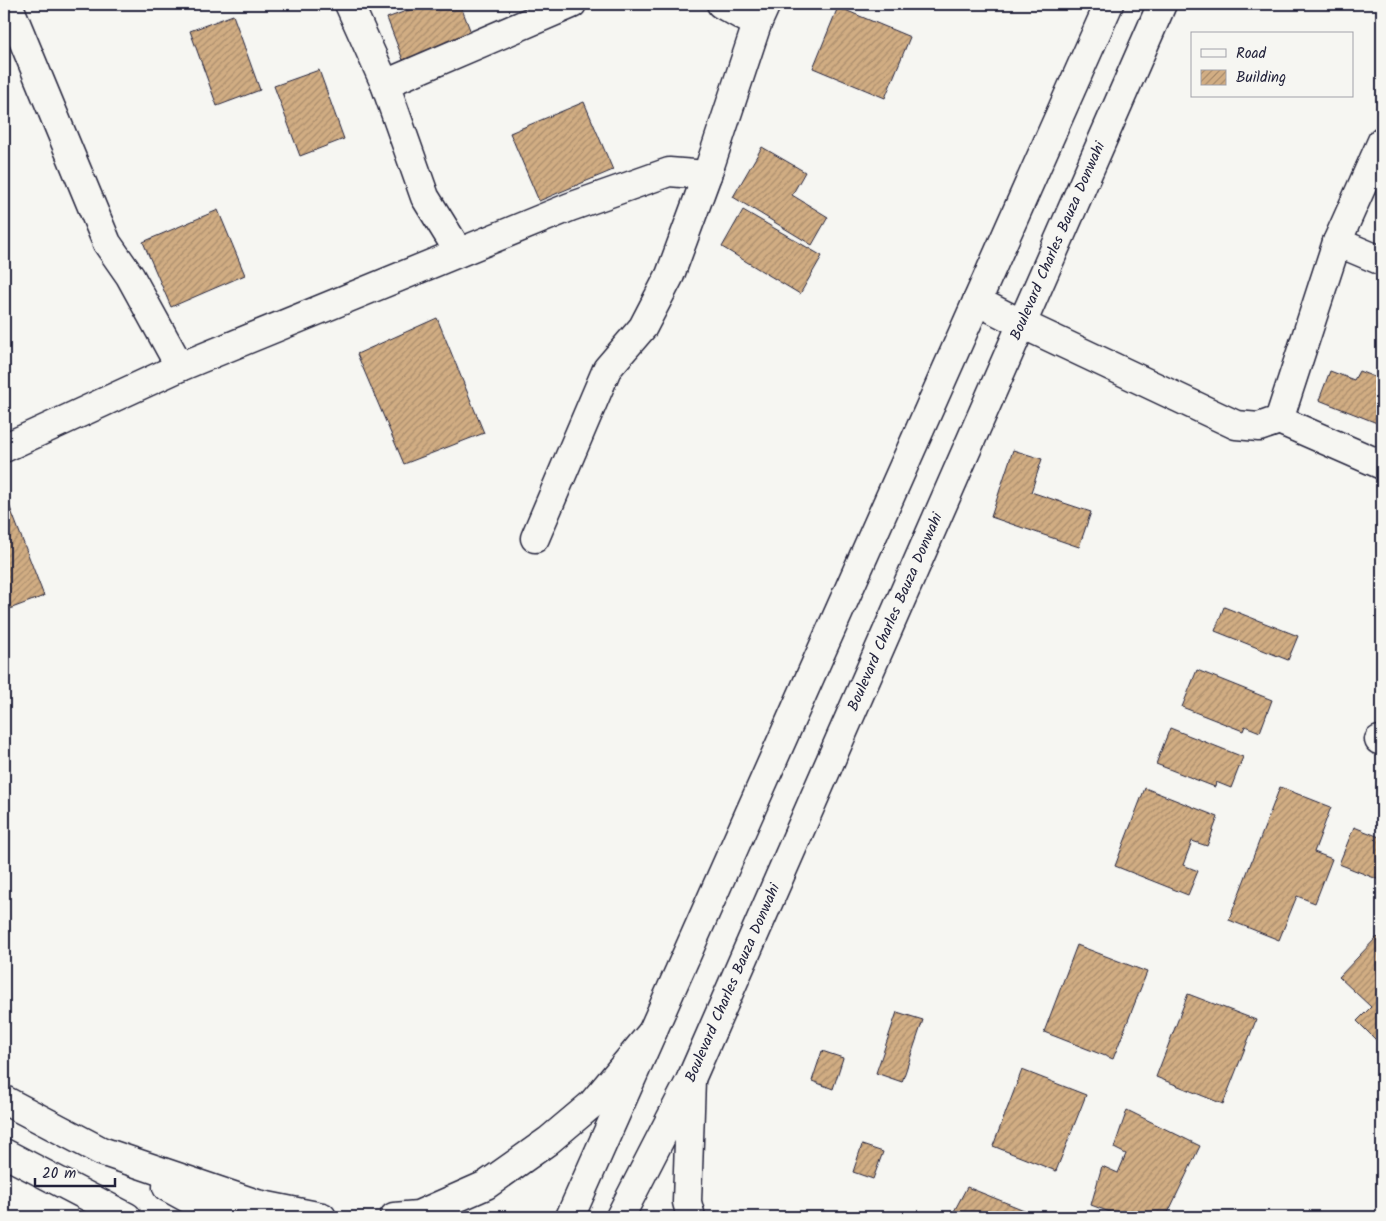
<svg xmlns="http://www.w3.org/2000/svg" width="1386" height="1221" font-family="Kalam,sans-serif">
<style>
.building{fill:url(#building-hatch);stroke:#22223b}
.lines{fill:none;stroke-linecap:round;stroke-linejoin:round}
.street-casing{stroke:#22223b;stroke-width:31}
.secondary-casing{stroke:#22223b;stroke-width:31}
.highway-casing{stroke:#22223b;stroke-width:31}
.street{stroke:#f6f6f2;stroke-width:28}
.secondary{stroke:#f6f6f2;stroke-width:28}
.highway{stroke:#f6f6f2;stroke-width:28}
.labels{text-anchor:middle;dominant-baseline:central;stroke-width:4;stroke-linejoin:round;paint-order:stroke}
.street-label{font-size:15px;fill:#22223b;stroke:#f6f6f2}
</style>
<defs>
<pattern id="building-hatch" width="6" height="6" patternUnits="userSpaceOnUse" patternTransform="scale(1.25)"><rect width="6" height="6" fill="#d1ad83"/><path d="M-1 1l2-2M0 6l6-6M5 7l2-2" fill="none" stroke="#a98c6c"/></pattern>
</defs>
<rect width="100%" height="100%" fill="#f6f6f2"/>
<filter id="ink" filterUnits="userSpaceOnUse"><feTurbulence type="fractalNoise" baseFrequency=".02" numOctaves="2"/><feDisplacementMap in="SourceGraphic" scale="10" xChannelSelector="R" yChannelSelector="G"/><feConvolveMatrix kernelMatrix="1 2 1 2 8 2 1 2 1" color-interpolation-filters="sRGB"/></filter>
<g filter="url(#ink)">
<!-- building -->
<g class="building">
<path d="M425 4H460L472 35 403 60 387 18Z"/>
<path d="M838 7 910 37 885 98 813 68Z"/>
<path d="M233 15 260 90 217 106 190 31Z"/>
<path d="M319 70 344 139 300 156 274 86Z"/>
<path d="M584 102 613 170 539 201 510 133Z"/>
<path d="M762 147 805 172 792 195 828 217 812 245 733 197Z"/>
<path d="M218 210 245 275 171 307 143 242Z"/>
<path d="M743 210 822 256 800 294 722 247Z"/>
<path d="M437 318 484 433 404 464 357 354Z"/>
<path d="M1330 371 1354 380 1359 371 1382 380V425L1319 400Z"/>
<path d="M1013 450 1042 459 1031 492 1091 512 1079 547 991 517Z"/>
<path d="M4 492 44 596 4 611Z"/>
<path d="M1224 607 1298 636 1288 660 1215 631Z"/>
<path d="M1197 670 1272 700 1260 732 1245 726 1243 731 1182 707Z"/>
<path d="M1170 728 1243 757 1231 788 1216 782 1215 787 1156 764Z"/>
<path d="M1280 787 1331 807 1314 852 1332 859 1315 903 1297 896 1279 940 1229 920Z"/>
<path d="M1145 788 1218 817 1207 846 1192 841 1183 865 1198 871 1188 895 1115 866Z"/>
<path d="M1354 827 1382 838V881L1339 864Z"/>
<path d="M1377 937 1382 942V1046L1357 1021 1371 1007 1339 977Z"/>
<path d="M1077 945 1147 972 1113 1059 1044 1032Z"/>
<path d="M1188 994 1256 1020 1223 1104 1156 1077Z"/>
<path d="M897 1012 923 1020 902 1082 876 1073Z"/>
<path d="M822 1051 843 1058 833 1089 812 1081Z"/>
<path d="M1022 1070 1086 1095 1056 1171 993 1146Z"/>
<path d="M1127 1110 1200 1146 1166 1217H1123L1091 1205 1102 1166 1118 1173 1126 1154 1114 1148Z"/>
<path d="M862 1145 883 1152 873 1179 853 1172Z"/>
<path d="M967 1187 1034 1214V1217H951Z"/>
</g>
<g class="lines">
<defs>
<g id="street">
<path d="M8 4 107 243 130 276 180 367"/>
<path d="M349 4 385 84 425 197 459 252"/>
<path d="M721 4 757 24"/>
<path d="M385 84 572 4"/>
<path d="M1337 242 1382 261"/>
<path d="M977 301 1022 324 1236 425 1259 427 1279 420 1337 242 1382 141"/>
<path d="M1279 420 1382 465"/>
<path d="M4 448 180 367 570 207 669 172 707 175"/>
<path d="M535 538 607 369 643 327 670 275 707 175 757 24 766 4"/>
<path d="M1379 740 1382 741"/>
</g>
<g id="secondary">
<path d="M570 1217 1109 4"/>
<path id="s1" d="M620 1217 691 1079 1162 4"/>
</g>
<g id="highway">
<path d="M4 1100 101 1151 257 1204 322 1217"/>
<path d="M4 1153 127 1217"/>
<path d="M167 1187 222 1217"/>
<path d="M394 1217 418 1215 486 1185 548 1141 592 1104 653 1031"/>
<path d="M691 1217 687 1202 691 1079"/>
</g>
</defs>
<!-- street casing -->
<use href="#street" class="street-casing"/>
<!-- secondary casing -->
<use href="#secondary" class="secondary-casing"/>
<!-- highway casing -->
<use href="#highway" class="highway-casing"/>
<!-- street -->
<use href="#street" class="street"/>
<!-- secondary -->
<use href="#secondary" class="secondary"/>
<!-- highway -->
<use href="#highway" class="highway"/>
</g>
</g>
<g class="labels">
<!-- street labels -->
<g class="street-label">
<text stroke="none"><textPath href="#s1" startOffset="1070">Boulevard Charles Bauza Donwahi</textPath></text>
<text stroke="none"><textPath href="#s1" startOffset="665">Boulevard Charles Bauza Donwahi</textPath></text>
<text stroke="none"><textPath href="#s1" startOffset="260">Boulevard Charles Bauza Donwahi</textPath></text>
</g>
</g>
<!-- margin -->
<rect width="1386" height="1221" fill="none" stroke="#f6f6f2" stroke-width="20"/>
<rect x="10" y="10" width="1366" height="1201" fill="none" stroke="#22223b" stroke-width="2" filter="url(#ink)"/>
<!-- legend -->
<rect x="1191" y="32" width="162" height="65" fill="#f6f6f2" stroke="#a1a1a9"/>
<rect x="1201" y="49" width="25" height="8" fill="#f6f6f2" stroke="#a1a1a9"/>
<text x="1236" y="58" font-size="15" fill="#22223b">Road</text>
<rect x="1201" y="70" width="25" height="15" fill="url(#building-hatch)" stroke="#a1a1a9"/>
<text x="1236" y="82" font-size="15" fill="#22223b">Building</text>
<!-- scale -->
<path d="M35 1178v8h80v-8" fill="none" stroke="#22223b" stroke-width="2.5"/>
<text x="42" y="1178" font-size="15" fill="#22223b" stroke="#f6f6f2" stroke-width="4" paint-order="stroke">20 m</text>
</svg>
